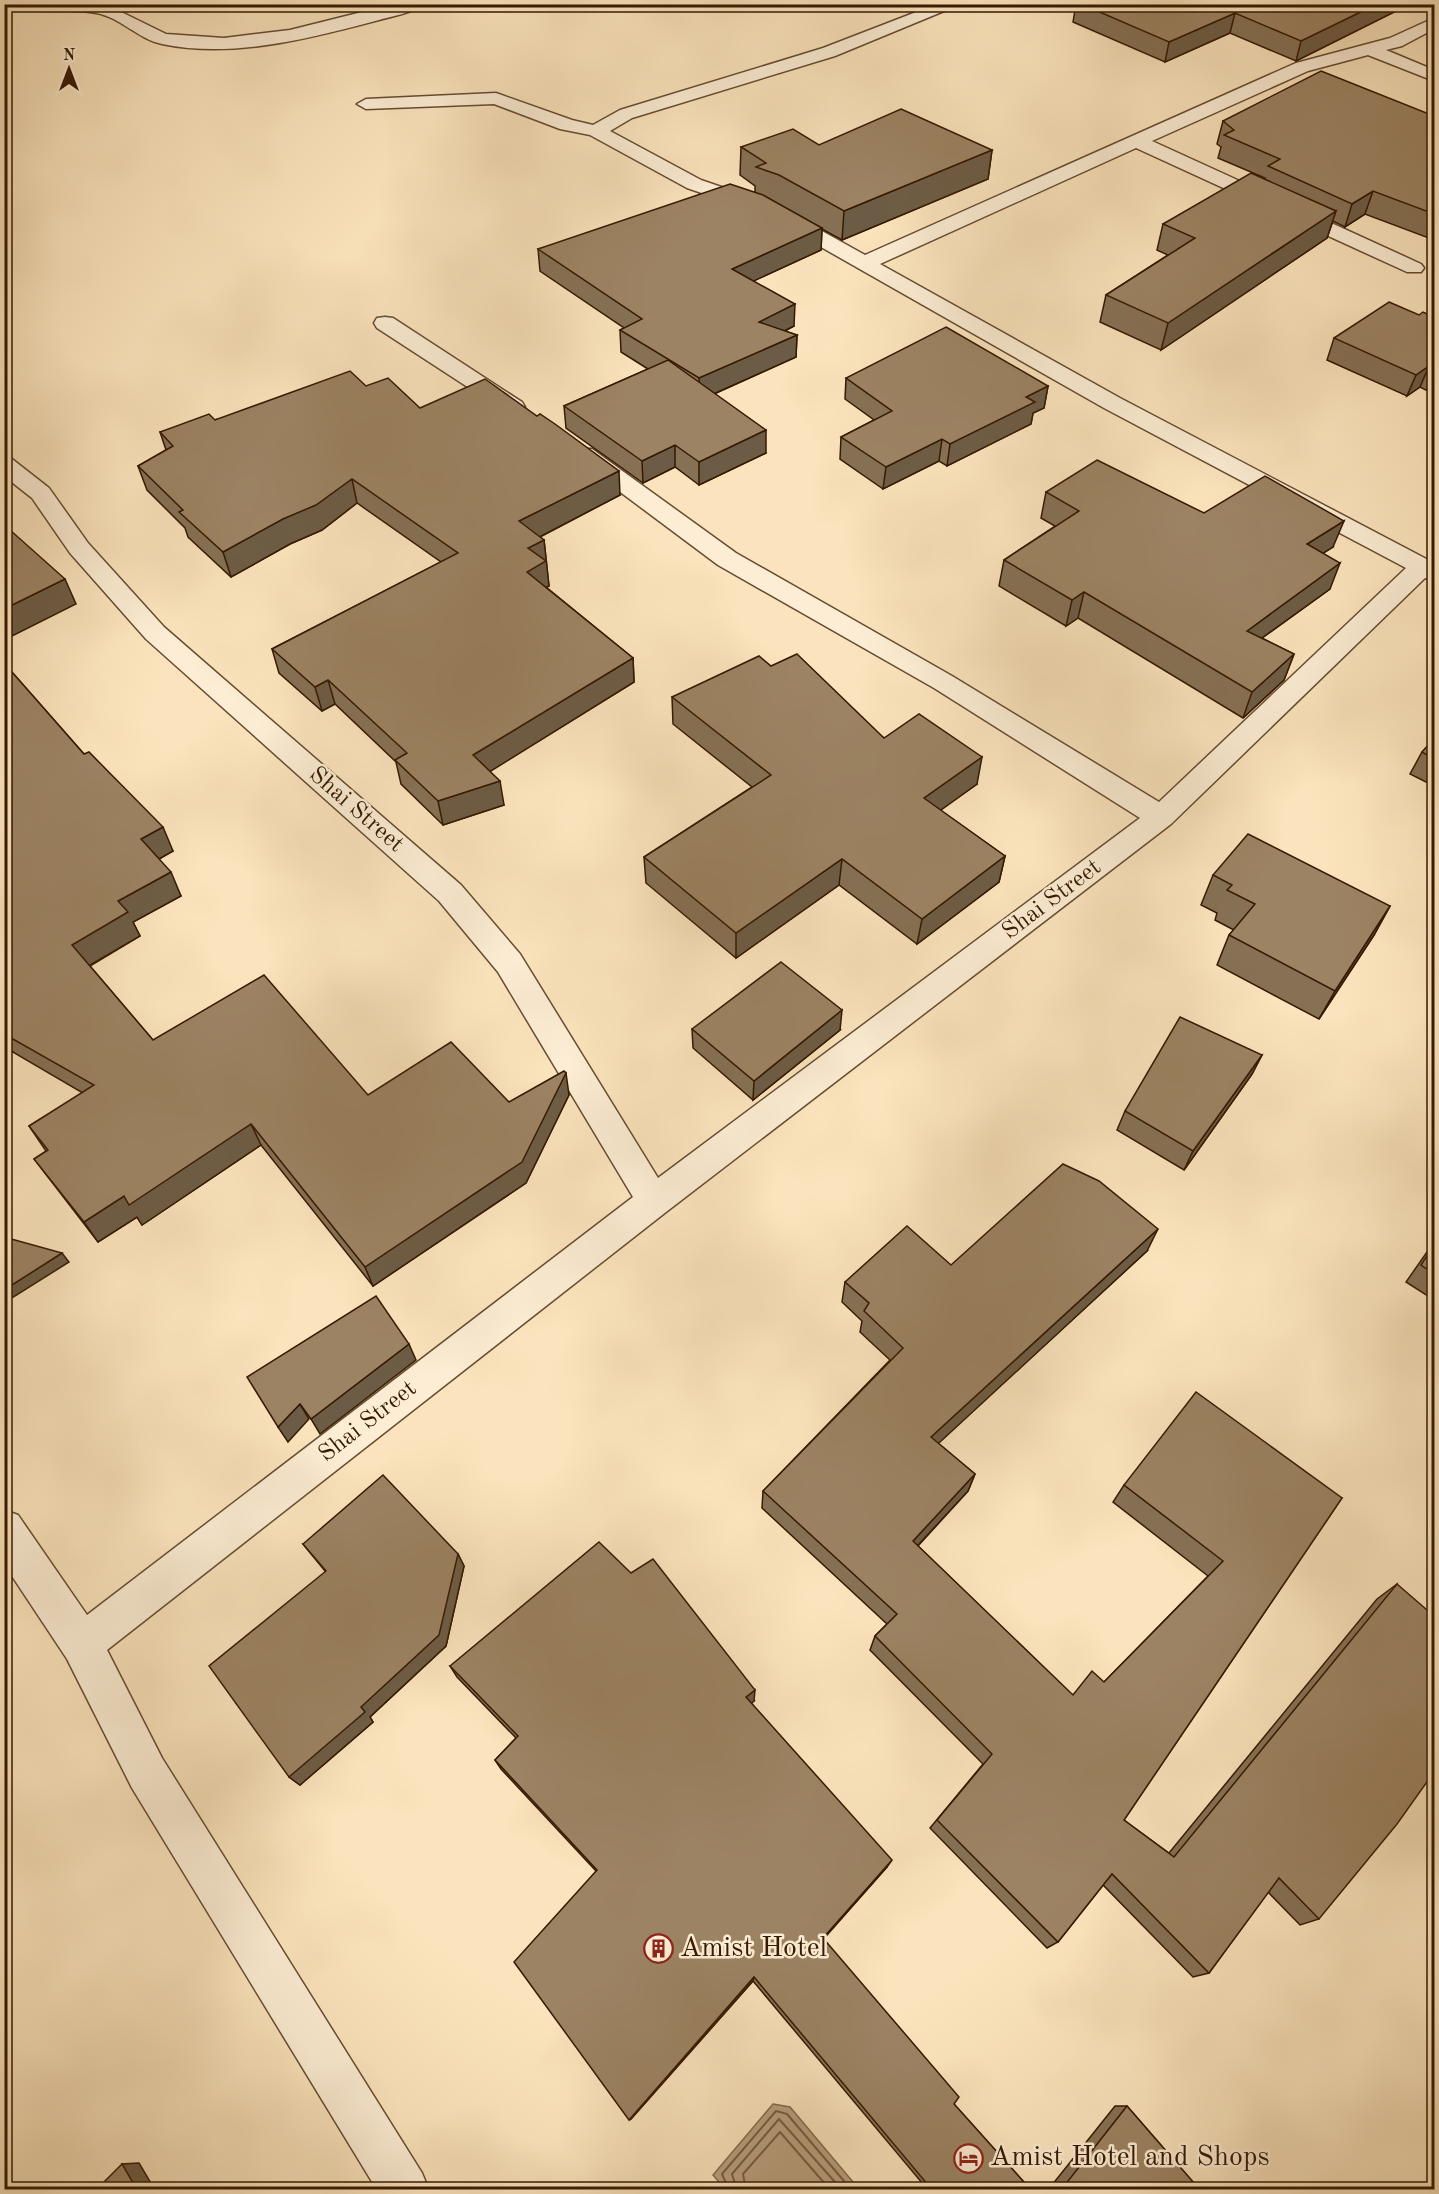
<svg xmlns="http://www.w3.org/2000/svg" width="1439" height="2194" font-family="'Old Standard TT',serif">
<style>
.water{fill:#b89f7d;stroke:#84694b;stroke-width:1.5}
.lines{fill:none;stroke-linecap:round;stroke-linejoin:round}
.shore{stroke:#765c3f;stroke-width:2}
.street-casing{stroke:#664c30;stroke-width:3}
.street{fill:#fcedd4;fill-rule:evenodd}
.wall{fill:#867155;stroke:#351901;stroke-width:1.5}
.shaded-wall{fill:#6d5c45;stroke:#351901;stroke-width:1.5}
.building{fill:#9c8363;stroke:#351901;stroke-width:1.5}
.labels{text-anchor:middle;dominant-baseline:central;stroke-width:5;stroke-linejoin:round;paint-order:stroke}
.street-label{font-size:24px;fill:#351901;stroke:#fcedd4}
.near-poi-label{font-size:28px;fill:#351901;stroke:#fcedd4;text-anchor:start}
</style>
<rect width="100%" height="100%" fill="#fbe4bd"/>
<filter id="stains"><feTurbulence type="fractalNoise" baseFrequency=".00333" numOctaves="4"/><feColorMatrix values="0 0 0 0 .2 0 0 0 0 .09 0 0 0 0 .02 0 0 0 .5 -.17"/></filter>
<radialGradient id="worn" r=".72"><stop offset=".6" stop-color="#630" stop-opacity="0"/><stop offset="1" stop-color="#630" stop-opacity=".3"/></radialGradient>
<!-- water -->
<path class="water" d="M773 2104 790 2107 853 2182 847 2189H725L713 2175Z"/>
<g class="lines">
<!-- shore -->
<g class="shore">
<path d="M729 2190 722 2174 776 2111 787 2114 844 2181 843 2190"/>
<path d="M737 2190 732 2174 779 2119 835 2182 836 2190"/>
<path d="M746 2190 743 2174 780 2132 826 2185 827 2190"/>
</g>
<defs>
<g id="street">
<path d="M17 4H105L166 34 224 38 290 30 394 4H421C413 14 391 16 379 20 311 38 233 59 162 44 138 39 120 17 96 13 71 8 45 14 19 8Z"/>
<path d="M937 4H961L835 56 632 118 610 131 701 180 777 206 865 255 1296 63 1390 38 1434 18V29L1402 46 1386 50 1434 70V81L1368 55 1308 71 1152 141 1421 264 1424 268 1421 272H1407L1136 148 880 264 1120 398 1434 563V581L1425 578 1171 824 666 1212 107 1650 162 1758 422 2173 429 2190H377L132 1788 67 1659 4 1564V1510L18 1515 87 1615 633 1197 498 972 439 901 146 639 70 553 32 498 4 476V457L12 459 49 488 88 543 164 627 461 885 520 954 658 1178 1140 818 934 688 718 565 576 459 572 454 576 449H592L736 553 952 676 1159 802 1406 568 1104 408 763 214 687 188 590 135 560 129 494 104 366 109 357 104 366 99 496 93 572 120 593 125 620 110 823 48Z"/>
<path d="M385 317 393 318 522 402 525 407 522 412H506L377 328 374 323 377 318Z"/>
</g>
</defs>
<!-- street casing -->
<use href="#street" class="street-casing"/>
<!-- street -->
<use href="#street" class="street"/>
</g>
<!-- wall -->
<g class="wall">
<path d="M1076 4H1410L1296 61 1230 33 1165 62 1073 22Z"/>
<path d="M1434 116V240L1365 214 1345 227 1333 221 1327 238 1161 350 1100 322 1106 295 1168 255 1157 250 1163 224 1264 179 1265 178 1218 158 1221 147 1217 144 1223 121Z"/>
<path d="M819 145 992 150 988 179 842 240 822 229 821 250 753 281 794 326 785 331 797 335 796 357 714 394 766 453 699 485 675 467 643 483 566 428 564 406 648 369 621 352 620 330 624 328 540 271 538 249 755 192V186L740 175 741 147Z"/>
<path d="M1419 315 1434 317V394L1420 387 1407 396 1327 360 1334 338Z"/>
<path d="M846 378 1048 386 1044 408 1033 413 1031 424 947 466 939 461 883 489 840 459 841 437 874 420 845 399Z"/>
<path d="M366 386 420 408 620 495 540 537 544 540 549 586 546 587 633 658 634 682 490 771 504 805 443 825 401 784 396 762 335 704 322 711 279 673 272 649 441 562 357 503 322 530 290 544 231 577 188 537 185 528 147 490 138 466 166 450 160 432Z"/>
<path d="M1046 492 1204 513 1333 547 1323 553 1330 589 1262 638 1294 654 1284 680 1243 718 1078 618 1066 626 999 586 1004 560 1055 526 1041 518Z"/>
<path d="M4 663 84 754 173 851 159 859 181 896 133 922 140 936 90 966 153 1040 368 1095 509 1102 569 1095 526 1183 373 1286 261 1145 142 1225 137 1217 98 1242 34 1159 46 1151 29 1126 83 1093 13 1052 4 1055Z"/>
<path d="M771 666 884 738 977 784 940 810 1005 856 999 882 917 944 839 885 736 958 646 883 644 857 752 787 673 724 672 697Z"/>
<path d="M1434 739V786L1410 774 1422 752Z"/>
<path d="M1213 875 1390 906 1374 935 1319 1019 1217 965 1229 935 1234 930 1215 920 1217 913 1201 905Z"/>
<path d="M692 1029 840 1030 753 1100 693 1048Z"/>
<path d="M1262 1055 1252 1074 1184 1170 1117 1130 1125 1111Z"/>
<path d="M1434 1242V1300L1406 1282Z"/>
<path d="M1147 1251 938 1443 975 1474 968 1491 918 1546 1072 1695 1104 1682 1208 1576 1113 1502 1124 1485 1342 1498 1124 1820 1169 1853 1377 1599 1397 1584 1319 1919 1300 1925 1268 1892 1209 1973 1193 1977 1103 1885 1058 1942 1047 1948 930 1828 983 1764 870 1650 875 1636 887 1624 762 1508 763 1491 890 1360 860 1332 862 1321 842 1302 845 1282 951 1265Z"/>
<path d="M303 1544 458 1554 464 1566 446 1646 370 1717 373 1722 300 1785 289 1777 325 1571Z"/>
<path d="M450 1666 754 1701 751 1703 887 1867 823 1939 954 2104 1031 2190H919L923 2184 753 1981 631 2119 596 1871 501 1769 495 1760 516 1738 457 1677Z"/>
<path d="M1115 2106H1127L1200 2190H1048Z"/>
</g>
<!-- shaded-wall -->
<g class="shaded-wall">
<path d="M1377 4H1410L1296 61 1301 41Z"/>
<path d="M1235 13 1230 33 1165 62 1169 42Z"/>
<path d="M992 150 988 179 842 240 844 211Z"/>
<path d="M1373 191 1365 214 1345 227 1352 204Z"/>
<path d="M1336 211 1327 238 1161 350 1168 323Z"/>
<path d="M822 228 821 250 732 291V269Z"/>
<path d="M795 304 794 326 758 344 759 322Z"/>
<path d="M797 335 796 357 700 400 699 378Z"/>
<path d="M1429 366 1420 387 1407 396 1416 375Z"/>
<path d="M1048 386 1044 408 1033 413 1031 424 947 466 950 444 1026 397Z"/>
<path d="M766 430V453L699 485V462Z"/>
<path d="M942 439 939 461 883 489 886 467Z"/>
<path d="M675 445V467L643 483 642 461Z"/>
<path d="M619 471 620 495 522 546 519 521Z"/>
<path d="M352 479 357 503 322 530 290 544 231 577 223 552Z"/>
<path d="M1344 521 1333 547 1297 570 1307 544Z"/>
<path d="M544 540 549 586 530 596 527 572 528 548Z"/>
<path d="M1340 563 1330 589 1237 656 1247 631Z"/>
<path d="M65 579 76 604 4 640V609Z"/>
<path d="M1084 592 1078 618 1066 626 1072 600Z"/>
<path d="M1294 654 1284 680 1243 718 1252 692Z"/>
<path d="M633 658 634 682 478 779 473 755Z"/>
<path d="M328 680 335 704 322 711 315 687Z"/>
<path d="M982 757 977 784 920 825 924 798Z"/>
<path d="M500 781 504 805 443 825 438 801Z"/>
<path d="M163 827 173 851 152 863 141 839Z"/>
<path d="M1005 856 999 882 917 944 922 919Z"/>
<path d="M842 859 839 885 736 958V933Z"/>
<path d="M171 872 181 896 133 922 140 936 85 968 72 945 118 901Z"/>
<path d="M1390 906 1374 935 1319 1019 1335 991Z"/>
<path d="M842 1010 840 1030 753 1100 754 1081Z"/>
<path d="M4 1040 13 1052 4 1055Z"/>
<path d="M1262 1055 1252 1074 1184 1170 1193 1151Z"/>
<path d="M566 1073 569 1095 526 1183 373 1286 365 1267Z"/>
<path d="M251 1124 261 1145 142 1225 137 1217 98 1242 84 1222 124 1196Z"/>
<path d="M1158 1229 1147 1251 926 1455 931 1437Z"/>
<path d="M62 1253 69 1262 4 1303V1290Z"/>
<path d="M409 1344 416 1360 320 1434 311 1419Z"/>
<path d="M300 1404 309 1419 288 1442 278 1427Z"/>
<path d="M975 1474 968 1491 907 1557 913 1541Z"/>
<path d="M458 1554 464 1566 446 1646 370 1717 373 1722 300 1785 289 1777 361 1707Z"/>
<path d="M755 1690 754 1701 745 1708 746 1697Z"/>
<path d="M892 1860 887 1867 820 1943 823 1938Z"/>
<path d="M754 1977 753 1981 631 2119 629 2120Z"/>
<path d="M139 2163 155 2190H137L122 2164Z"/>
</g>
<!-- building -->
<g class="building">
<path d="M1081 4H1377L1301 41 1235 13 1169 42Z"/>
<path d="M1321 71 1434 116V214L1373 191 1352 204 1268 166 1280 159 1224 135 1234 130 1223 121Z"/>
<path d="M901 109 992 150 844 211 779 175 756 167 766 163 741 147 793 129 819 145Z"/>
<path d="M1251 173 1336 211 1168 323 1106 295 1195 238 1163 224Z"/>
<path d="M730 184 763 195 822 228 732 269 795 304 759 322 797 335 699 378 620 330 642 319 538 249Z"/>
<path d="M1389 302 1419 315 1423 312 1434 317V369L1429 366 1416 375 1334 338Z"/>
<path d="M946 327 1048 386 1026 397 1035 402 950 444 942 439 886 467 841 437 892 411 846 378Z"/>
<path d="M668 360 766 430 699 462 675 445 642 461 564 406Z"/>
<path d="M350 371 366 386 388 378 420 408 485 379 537 416 540 414 555 424 619 471 519 521 544 540 528 548 546 561 527 572 633 658 473 755 500 781 438 801 395 760 407 753 328 680 315 687 272 649 458 553 352 479 316 505 283 519 223 552 179 512 183 510 138 466 173 446 160 432 209 414 215 420Z"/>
<path d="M1097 460 1204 513 1265 476 1344 521 1307 544 1340 563 1247 631 1294 654 1252 692 1084 592 1072 600 1004 560 1079 511 1046 492Z"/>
<path d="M10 530 65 579 4 609V533Z"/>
<path d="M797 654 884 738 919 714 982 757 924 798 1005 856 922 919 842 859 736 933 644 857 771 775 672 697 759 656 771 666Z"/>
<path d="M4 663 84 754 89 752 163 827 141 839 171 872 118 901 128 912 72 945 153 1040 264 975 368 1095 451 1042 509 1102 564 1071 566 1073 522 1162 365 1267 251 1124 129 1205 124 1196 84 1222 34 1159 48 1150 29 1126 94 1085 4 1034Z"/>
<path d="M1434 739V759L1422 752Z"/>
<path d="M1248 834 1390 906 1335 991 1229 935 1255 904 1227 890 1232 885 1213 875Z"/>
<path d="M781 962 842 1010 754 1081 692 1029Z"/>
<path d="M1180 1017 1262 1055 1193 1151 1125 1111Z"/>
<path d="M1063 1164 1099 1181 1158 1229 931 1437 975 1474 913 1541 1073 1695 1092 1671 1104 1682 1223 1561 1124 1485 1196 1392 1342 1498 1124 1820 1174 1857 1397 1584 1434 1616V1772L1397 1824 1319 1919 1279 1878 1209 1973 1112 1874 1058 1942 937 1820 992 1754 875 1636 897 1614 763 1491 903 1348 864 1311 869 1303 845 1282 907 1226 951 1265Z"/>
<path d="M4 1237 62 1253 4 1290Z"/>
<path d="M1434 1245V1274L1421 1265Z"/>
<path d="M376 1296 409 1344 311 1419 300 1404 278 1427 247 1377Z"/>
<path d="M383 1475 458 1554 439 1635 361 1707 365 1712 289 1777 209 1666 326 1571 303 1544Z"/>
<path d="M599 1542 631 1573 653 1559 755 1690 746 1697 892 1860 823 1938 959 2097 954 2104 1031 2190H927L929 2186 754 1977 629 2120 514 1962 597 1870 495 1760 518 1736 450 1666Z"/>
<path d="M1127 2106 1200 2190H1061Z"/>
<path d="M122 2164 137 2190H96Z"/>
</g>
<!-- icons -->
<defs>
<symbol id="building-ring" viewBox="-11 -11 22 22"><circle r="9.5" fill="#fcedd4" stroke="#8f2418" stroke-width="1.5"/><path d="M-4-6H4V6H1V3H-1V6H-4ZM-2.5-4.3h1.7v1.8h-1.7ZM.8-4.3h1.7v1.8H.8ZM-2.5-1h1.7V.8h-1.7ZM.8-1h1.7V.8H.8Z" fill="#8f2418"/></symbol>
<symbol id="hotel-ring" viewBox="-11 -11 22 22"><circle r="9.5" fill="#fcedd4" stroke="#8f2418" stroke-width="1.5"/><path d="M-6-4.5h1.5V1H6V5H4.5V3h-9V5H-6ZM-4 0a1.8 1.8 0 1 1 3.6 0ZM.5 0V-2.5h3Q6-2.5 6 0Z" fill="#8f2418"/></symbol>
</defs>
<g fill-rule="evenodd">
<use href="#building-ring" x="642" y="1932" width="33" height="33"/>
<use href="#hotel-ring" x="952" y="2142" width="33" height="33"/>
</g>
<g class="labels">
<!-- street labels -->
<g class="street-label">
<text transform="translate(356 810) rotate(41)">Shai Street</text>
<text transform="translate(1052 900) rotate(-37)">Shai Street</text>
<text transform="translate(368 1422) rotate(-38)">Shai Street</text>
</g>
<!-- near-poi labels -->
<g class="near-poi-label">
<text x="680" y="1949">Amist Hotel</text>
<text x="990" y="2158">Amist Hotel and Shops</text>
</g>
</g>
<!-- margin -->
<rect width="1439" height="2194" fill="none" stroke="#fbe4bd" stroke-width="24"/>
<rect x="6" y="6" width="1427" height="2182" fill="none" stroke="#351901" stroke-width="3"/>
<rect x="12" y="12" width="1415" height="2170" fill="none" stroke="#351901" stroke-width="1.5"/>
<!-- north arrow -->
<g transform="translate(69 69)" stroke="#fcedd4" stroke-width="4.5" paint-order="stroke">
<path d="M0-4.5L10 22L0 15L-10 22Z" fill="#351901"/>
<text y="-9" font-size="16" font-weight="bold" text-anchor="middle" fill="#351901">N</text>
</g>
<rect width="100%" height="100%" filter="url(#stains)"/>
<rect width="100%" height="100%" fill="url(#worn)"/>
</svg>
